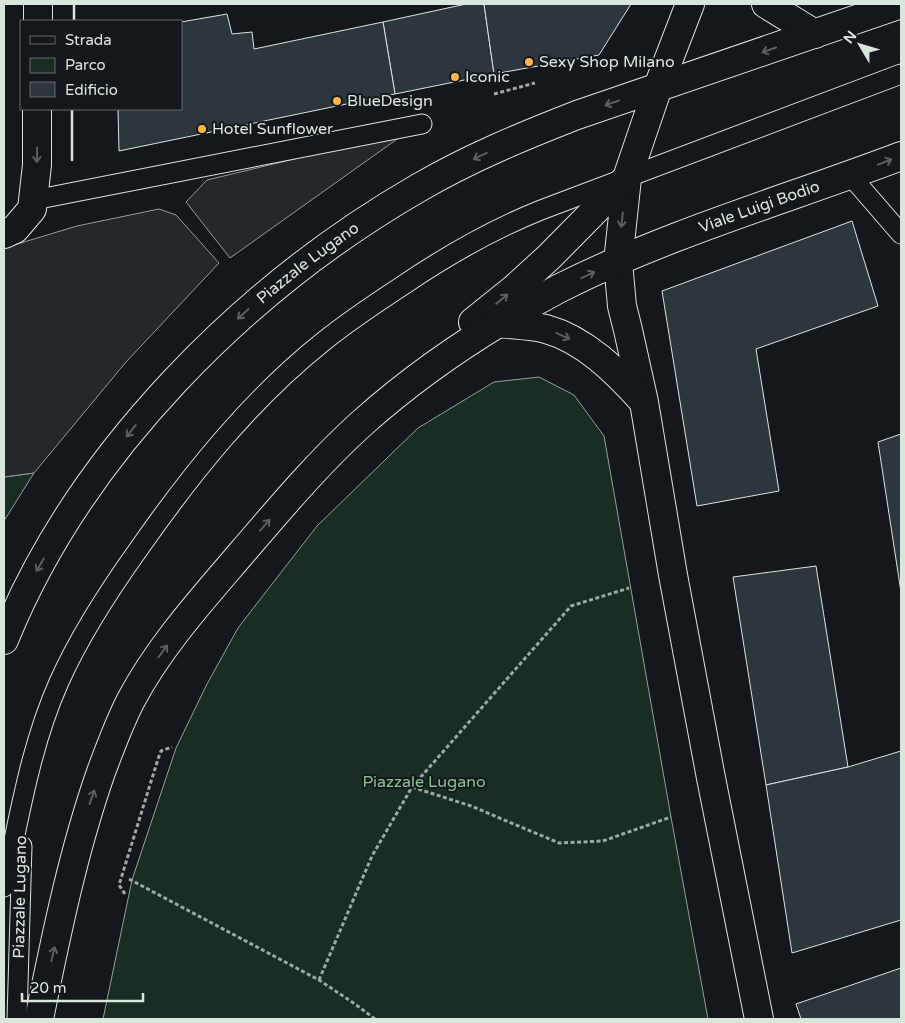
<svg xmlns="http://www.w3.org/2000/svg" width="905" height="1023" font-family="'Varela Round',sans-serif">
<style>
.green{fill:#1a2d24;stroke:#939e99}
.parking{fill:#24282b;stroke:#939e99}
.building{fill:#2c363c;stroke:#d8e6dc}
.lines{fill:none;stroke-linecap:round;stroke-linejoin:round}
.service-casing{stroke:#d8e6dc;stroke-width:21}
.minor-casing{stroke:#d8e6dc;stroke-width:30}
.primary-casing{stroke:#d8e6dc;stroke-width:30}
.path{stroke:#9da8a2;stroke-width:3;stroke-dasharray:4 2.5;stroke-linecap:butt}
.service{stroke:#14181c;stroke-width:19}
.minor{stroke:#14181c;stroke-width:28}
.primary{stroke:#14181c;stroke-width:28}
.wall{stroke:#d8e6dc;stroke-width:2.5}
.oneway{stroke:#59605f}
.poi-dot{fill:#ffb74d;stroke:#14181c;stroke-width:2}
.labels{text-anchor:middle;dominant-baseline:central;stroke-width:4;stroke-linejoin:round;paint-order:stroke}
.poi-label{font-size:16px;fill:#d8e6dc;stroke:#14181c;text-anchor:start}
.street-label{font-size:16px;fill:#d8e6dc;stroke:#14181c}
.park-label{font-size:16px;fill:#8ac095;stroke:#14181c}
</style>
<rect width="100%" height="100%" fill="#14181c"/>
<!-- green -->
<g class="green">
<path d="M539 377 574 395 604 436 671 817 708 1019H103L132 880 176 748 207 684 238 628 317 526 418 428 494 382Z"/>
<path d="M34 473 4 521V477Z"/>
</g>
<!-- parking -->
<g class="parking">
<path d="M400 137 230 258 186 202 207 180 311 155Z"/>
<path d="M159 209 176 215 219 263 126 362 34 473 4 477V248L77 226Z"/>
</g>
<!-- building -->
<g class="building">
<path d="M466 4H484L494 74 395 94 383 22Z"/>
<path d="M484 4H631L599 55 494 74Z"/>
<path d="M227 14 232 34 252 32 254 49 383 22 395 94 119 151 118 109H181V22Z"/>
<path d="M852 221 878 306 756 349 779 491 697 506 662 291Z"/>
<path d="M901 434V592L878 442Z"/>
<path d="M816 566 848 767 766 785 733 577Z"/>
<path d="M901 751V920L792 953 766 785 848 767Z"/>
<path d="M901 968V1019H801L796 1004Z"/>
</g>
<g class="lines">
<defs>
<g id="service">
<path d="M850 175 901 234"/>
<path d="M34 200 422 124"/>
<path d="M4 887C19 819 30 747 59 682 80 635 108 592 138 550 191 474 251 399 324 341 349 321 376 303 402 286 446 256 491 230 541 210L901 74"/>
<path d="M17 1019 22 846"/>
</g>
<g id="minor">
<path d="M766 4 815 34"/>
<path d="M38 21V4"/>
<path d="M658 87 690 4"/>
<path d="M4 234 15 229 32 209 37 165V109"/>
<path d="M618 262 622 306 628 330 644 402 673 575 711 778 759 1019"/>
<path d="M499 323C514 325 531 325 546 329 585 340 616 371 642 400"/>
</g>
<g id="primary">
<path d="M618 262 627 178 658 87"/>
<path d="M473 322 514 289 549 257 627 178"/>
<path id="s1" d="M4 640C80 452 246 287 420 187 470 158 523 136 577 115L901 4"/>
<path id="s2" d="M39 1019C56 936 73 852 101 772 110 748 119 723 131 700 160 645 205 596 245 549 282 506 319 462 361 424 420 371 490 325 560 288 669 233 788 199 901 156"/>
</g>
</defs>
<!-- service casing -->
<use href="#service" class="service-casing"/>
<!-- minor casing -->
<use href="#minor" class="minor-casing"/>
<!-- primary casing -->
<use href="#primary" class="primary-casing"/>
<!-- path -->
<g class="path">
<path d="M494 94 535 83"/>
<path d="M412 787 471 806 559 843 603 841 671 817"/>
<path d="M129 879 319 980 355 1004 375 1019"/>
<path d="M125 894 119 885 158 759 161 751 172 747"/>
<path d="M319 980 372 856 412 787 571 606 629 588"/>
</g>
<!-- service -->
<use href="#service" class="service"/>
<!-- minor -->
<use href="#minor" class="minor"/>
<!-- primary -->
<use href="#primary" class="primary"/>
<!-- wall -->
<g class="wall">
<path d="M74 21V4"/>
<path d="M72 160V109"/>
</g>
</g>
<!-- one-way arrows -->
<defs><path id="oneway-shaft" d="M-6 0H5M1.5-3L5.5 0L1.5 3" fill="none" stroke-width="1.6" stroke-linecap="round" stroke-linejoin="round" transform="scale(1.25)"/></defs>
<g class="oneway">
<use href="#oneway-shaft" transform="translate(769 50) rotate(161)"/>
<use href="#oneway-shaft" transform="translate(612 103) rotate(161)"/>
<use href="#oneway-shaft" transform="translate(37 155) rotate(91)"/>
<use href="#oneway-shaft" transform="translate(480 156) rotate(155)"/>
<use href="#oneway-shaft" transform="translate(885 162) rotate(-21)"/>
<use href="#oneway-shaft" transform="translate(622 220) rotate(96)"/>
<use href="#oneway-shaft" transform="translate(588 275) rotate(-25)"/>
<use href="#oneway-shaft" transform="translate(502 299) rotate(-40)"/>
<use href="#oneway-shaft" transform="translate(243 314) rotate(138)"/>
<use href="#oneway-shaft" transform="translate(563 336) rotate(24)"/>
<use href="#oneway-shaft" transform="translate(131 431) rotate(128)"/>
<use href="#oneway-shaft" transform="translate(265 525) rotate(-49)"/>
<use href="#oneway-shaft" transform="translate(40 565) rotate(120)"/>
<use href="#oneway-shaft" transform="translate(163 651) rotate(-54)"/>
<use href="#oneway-shaft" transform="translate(92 797) rotate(-71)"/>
<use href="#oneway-shaft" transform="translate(53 954) rotate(-77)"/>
</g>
<!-- markers -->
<g class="poi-dot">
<circle cx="529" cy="62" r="5"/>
<circle cx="455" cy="77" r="5"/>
<circle cx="337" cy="101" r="5"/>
<circle cx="202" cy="129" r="5"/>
</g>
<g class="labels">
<!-- poi labels -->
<g class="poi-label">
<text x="539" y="62">Sexy Shop Milano</text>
<text x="465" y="77">Iconic</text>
<text x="347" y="101">BlueDesign</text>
<text x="212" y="129">Hotel Sunflower</text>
</g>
<!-- street labels -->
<g class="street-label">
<text stroke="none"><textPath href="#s2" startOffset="1150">Viale Luigi Bodio</textPath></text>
<text stroke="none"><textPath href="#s1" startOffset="490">Piazzale Lugano</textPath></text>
<text transform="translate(20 897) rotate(-89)">Piazzale Lugano</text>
</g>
<!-- park labels -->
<g class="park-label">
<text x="424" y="782">Piazzale Lugano</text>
</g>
</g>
<!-- border -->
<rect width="905" height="1023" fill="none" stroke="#d8e6dc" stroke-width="10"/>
<!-- legend -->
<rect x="20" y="20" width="162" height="90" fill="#14181c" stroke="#626a69"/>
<rect x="30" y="36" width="25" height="8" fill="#14181c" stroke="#626a69"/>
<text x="65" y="45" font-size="15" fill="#d8e6dc">Strada</text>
<rect x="30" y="58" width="25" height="15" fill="#1a2d24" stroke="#626a69"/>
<text x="65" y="70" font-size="15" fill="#d8e6dc">Parco</text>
<rect x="30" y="82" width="25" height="15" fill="#2c363c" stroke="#626a69"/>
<text x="65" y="95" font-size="15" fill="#d8e6dc">Edificio</text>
<!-- north arrow -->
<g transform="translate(860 45) rotate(308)" stroke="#14181c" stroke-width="4" paint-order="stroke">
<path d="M0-4L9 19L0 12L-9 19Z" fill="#d8e6dc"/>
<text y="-8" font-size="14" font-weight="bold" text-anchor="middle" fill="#d8e6dc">N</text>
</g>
<!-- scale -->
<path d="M22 993v8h121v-8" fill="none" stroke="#d8e6dc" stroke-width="2.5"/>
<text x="30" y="993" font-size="15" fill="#d8e6dc" stroke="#14181c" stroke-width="4" paint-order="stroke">20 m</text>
</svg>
